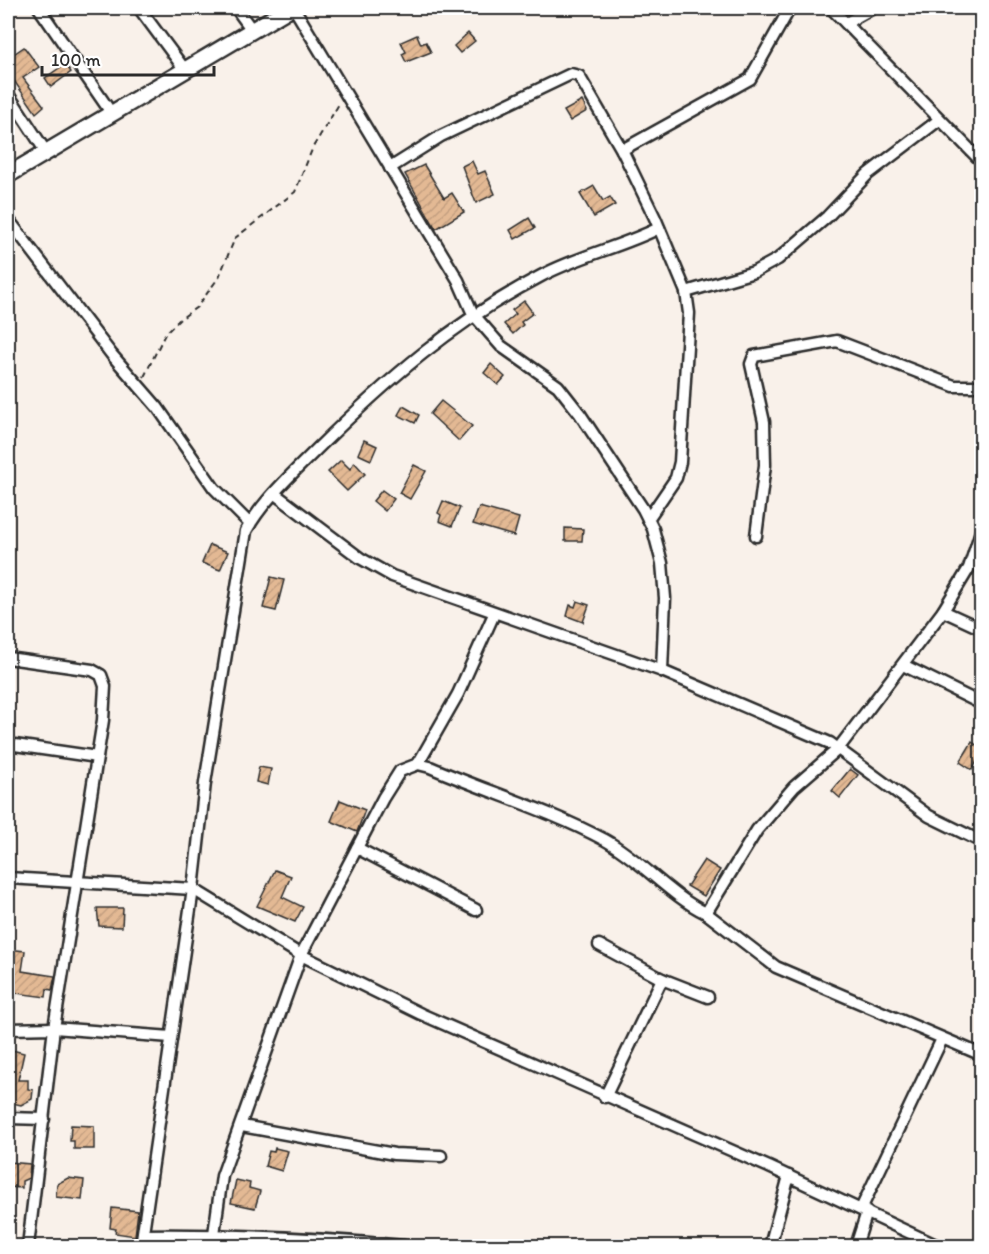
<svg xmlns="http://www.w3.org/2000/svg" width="989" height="1254" font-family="Itim,sans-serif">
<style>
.building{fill:url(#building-hatch);stroke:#2b2b2b;stroke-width:1.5}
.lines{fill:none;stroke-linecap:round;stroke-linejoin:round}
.minor-casing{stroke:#2b2b2b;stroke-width:15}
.primary-casing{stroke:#2b2b2b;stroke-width:20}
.path{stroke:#2b2b2b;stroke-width:2;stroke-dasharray:6 4.5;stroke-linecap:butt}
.minor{stroke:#fff;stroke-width:10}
.primary{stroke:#fff;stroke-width:15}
</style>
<defs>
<pattern id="building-hatch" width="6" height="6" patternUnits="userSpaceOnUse" patternTransform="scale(1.5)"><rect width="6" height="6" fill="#e3b994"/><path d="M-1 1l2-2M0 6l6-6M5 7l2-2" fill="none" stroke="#c39f80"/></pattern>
</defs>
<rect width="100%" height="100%" fill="#f9f1ea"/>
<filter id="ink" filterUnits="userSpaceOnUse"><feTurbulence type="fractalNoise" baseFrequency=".0167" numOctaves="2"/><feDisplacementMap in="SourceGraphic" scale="12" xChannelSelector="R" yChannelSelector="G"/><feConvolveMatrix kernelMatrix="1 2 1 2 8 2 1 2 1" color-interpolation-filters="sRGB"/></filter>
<g filter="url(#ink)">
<!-- building -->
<g class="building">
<path d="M468 33 475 41 460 53 454 46Z"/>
<path d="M417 35 421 44 426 42 431 52 406 62 402 54 406 52 401 42Z"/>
<path d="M24 47 39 67 23 78 44 106 36 113 8 72V58Z"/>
<path d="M65 64 71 72 51 87 45 78Z"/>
<path d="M582 101 587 111 570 121 564 111Z"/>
<path d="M472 161 478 174 485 171 495 194 476 203 462 166Z"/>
<path d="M424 165 444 198 452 193 464 212 436 229 405 174Z"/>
<path d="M594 186 603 201 610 197 615 205 594 217 580 194Z"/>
<path d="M529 218 535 228 515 239 510 230Z"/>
<path d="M524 301 533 313 521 322 523 325 513 334 504 324 516 314 512 310Z"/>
<path d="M491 364 505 377 498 385 484 373Z"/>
<path d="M441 401 472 426 459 441 430 414Z"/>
<path d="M403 406 419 415 415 423 398 415Z"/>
<path d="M364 440 377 446 371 460 358 454Z"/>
<path d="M341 460 350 469 354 462 365 474 347 491 328 472Z"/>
<path d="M414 465 426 471 410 499 399 493Z"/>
<path d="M382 490 394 499 385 511 373 501Z"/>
<path d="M443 501 460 508 452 526 439 521 441 515 438 513Z"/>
<path d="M479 507 519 518 514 536 473 524Z"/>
<path d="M565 528 583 529 582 541H565Z"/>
<path d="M210 545 228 552 220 570 202 563Z"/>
<path d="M271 577 284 580 276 611 263 608Z"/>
<path d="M577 601 589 605 583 622 567 616 570 605 575 607Z"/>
<path d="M972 742 981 748V755L972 770 960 762Z"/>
<path d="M259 767 271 769 268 785 256 782Z"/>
<path d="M850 769 858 775 840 798 832 791Z"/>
<path d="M340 800 365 810 357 832 331 821Z"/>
<path d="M704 860 720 870 704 896 687 886Z"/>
<path d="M275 870 291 876 282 897 303 907 295 922 257 906Z"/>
<path d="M97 908H123L122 927 99 926Z"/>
<path d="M8 949 25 951 22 971 55 976 52 990 47 989 46 997 16 993 13 1012H8Z"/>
<path d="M8 1049 24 1053 18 1080H28V1089L33 1090 32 1099 21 1105 8 1102Z"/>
<path d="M71 1125 94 1126V1149H74V1141H70Z"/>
<path d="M275 1148 288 1151 282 1171 265 1166 269 1151 274 1152Z"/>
<path d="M8 1162 30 1164 29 1178 22 1181V1188L8 1187Z"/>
<path d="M68 1178 84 1180 82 1200 56 1197 57 1184Z"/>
<path d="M236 1180 250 1183 249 1188 260 1191 255 1208 231 1203Z"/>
<path d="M112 1208 138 1211 135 1236 115 1233 116 1229 110 1228Z"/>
</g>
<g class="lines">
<defs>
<g id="minor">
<path d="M39 8 112 114"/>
<path d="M139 8 185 70"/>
<path d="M236 8 252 30"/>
<path d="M294 8 458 280 473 314 501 346 558 386 580 414 643 509 653 529 662 563 665 598 662 671"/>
<path d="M831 8 982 162"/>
<path d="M846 23 873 8"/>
<path d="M8 94 46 152"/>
<path d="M390 168 441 136 571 74 579 76 622 150"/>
<path d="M8 219 112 355 158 408 214 488 250 524"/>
<path d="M686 292 754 272 778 259 827 217 868 174 939 120"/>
<path d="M275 494 360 558 392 576 662 671 830 743 929 816 982 842"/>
<path d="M648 519 676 478 680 462 689 313 686 292 655 218 622 150 750 79 790 8"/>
<path d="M756 536 765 465 764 422 751 364 754 356 837 341 954 386H982"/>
<path d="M943 611 982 629"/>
<path d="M8 658 92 670 101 675 105 686 103 720 54 1028 28 1246"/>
<path d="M903 665 982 704"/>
<path d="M8 744 97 757"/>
<path d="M418 764 458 694 494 614"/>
<path d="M357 848 476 910"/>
<path d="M8 878 193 889 301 955 421 1014 769 1167 938 1246"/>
<path d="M706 913 776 967 982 1055"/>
<path d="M599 945 662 979 708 997"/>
<path d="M8 1029 54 1028 171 1037"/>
<path d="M605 1097 662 979"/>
<path d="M8 1118 44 1119"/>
<path d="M242 1126 394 1154 441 1156"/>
<path d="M861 1209 942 1039"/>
<path d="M214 1234 222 1176 301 955 383 798 400 771 418 764 430 767C488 792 549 810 605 840 641 860 669 895 706 913L757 830 794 787 838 749 943 611 969 568 982 528"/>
<path d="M143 1235C230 1234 317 1238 404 1246"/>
<path d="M141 1246 193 889 205 783 246 531C263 500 293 473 318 448 387 380 453 322 541 276 578 256 621 247 659 228"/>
<path d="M770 1246 789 1176"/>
<path d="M856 1246 867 1212"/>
</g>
<path id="primary" d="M8 175 290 8"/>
</defs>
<!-- minor casing -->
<use href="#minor" class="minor-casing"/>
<!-- primary casing -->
<use href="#primary" class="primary-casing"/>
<!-- path -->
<path class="path" d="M144 377 165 334 179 320 197 307 219 277 235 238 295 192 313 147 339 104"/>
<!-- minor -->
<use href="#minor" class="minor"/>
<!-- primary -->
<use href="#primary" class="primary"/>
</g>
</g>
<!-- margin -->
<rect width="989" height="1254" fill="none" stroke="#fff" stroke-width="30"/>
<rect x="15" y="15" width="959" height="1224" fill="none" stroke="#2b2b2b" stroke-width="2" filter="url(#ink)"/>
<!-- scale -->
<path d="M42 66v9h172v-9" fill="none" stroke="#2b2b2b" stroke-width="3"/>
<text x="51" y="66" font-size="18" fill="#2b2b2b" stroke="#ffffff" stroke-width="4.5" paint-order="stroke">100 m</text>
</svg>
